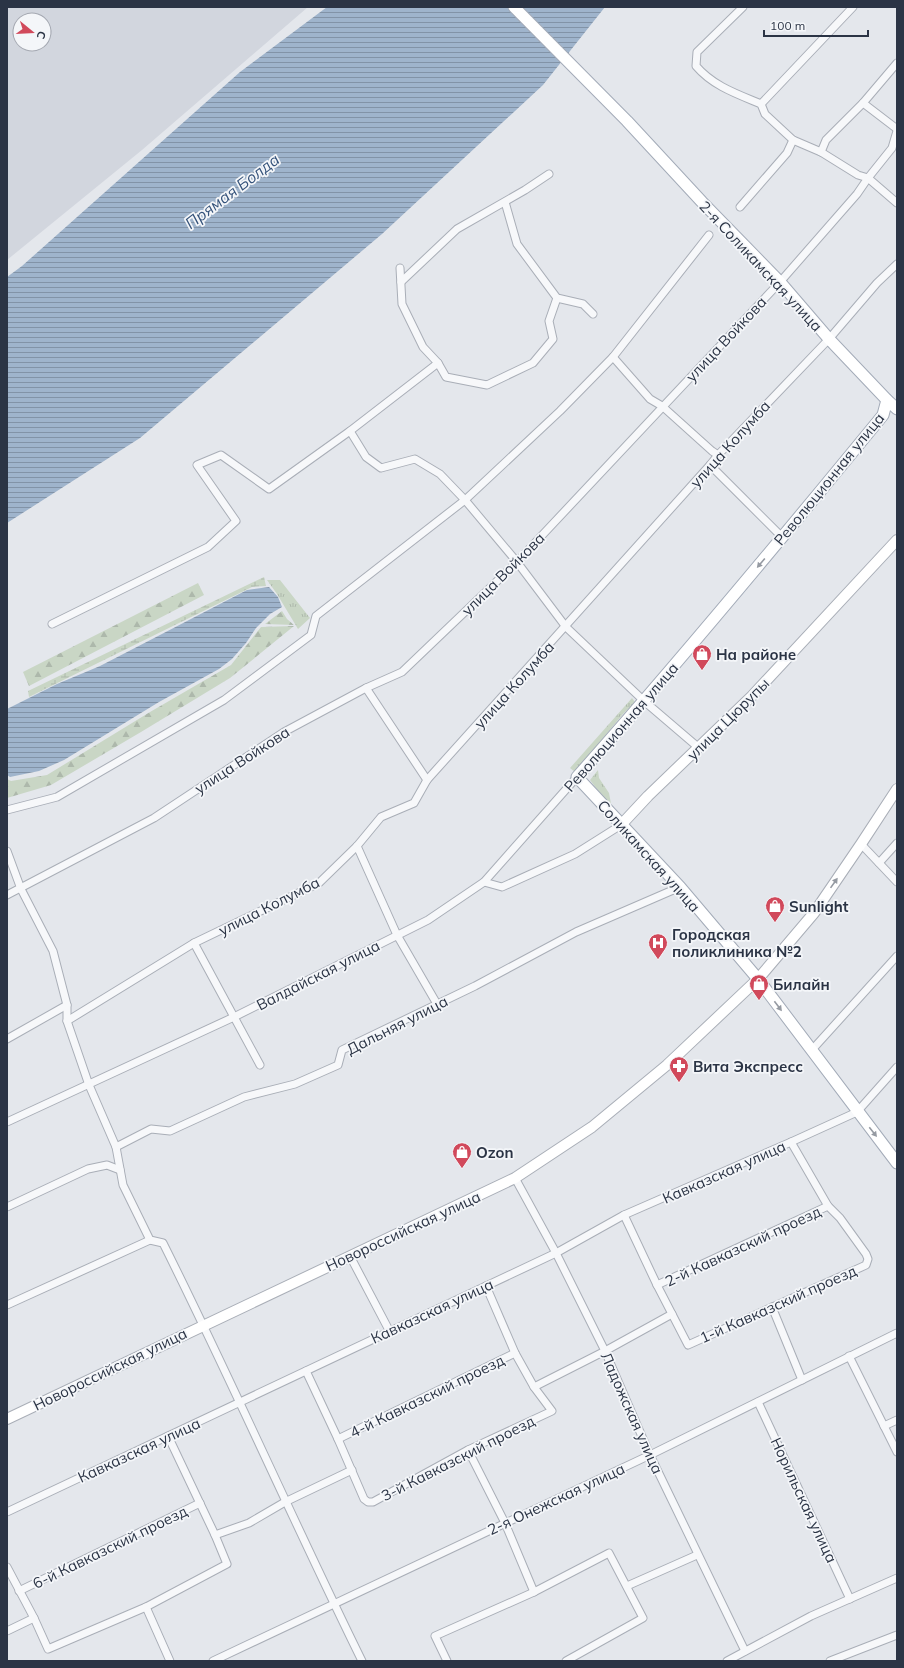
<svg xmlns="http://www.w3.org/2000/svg" width="904" height="1668" font-family="Mulish,sans-serif">
<style>
.built{fill:#d2d6de;fill-rule:evenodd}
.grass{fill:url(#grass-tufts)}
.forest{fill:url(#forest-firs)}
.wetland{fill:url(#wetland-marsh)}
.water{fill:url(#water-rules)}
.lines{fill:none;stroke-linecap:round;stroke-linejoin:round}
.street-casing{stroke:#a9aeb7;stroke-width:9}
.secondary-casing{stroke:#a9aeb7;stroke-width:12}
.primary-casing{stroke:#a3abb8;stroke-width:13}
.street{stroke:#f7f8fa;stroke-width:7}
.secondary{stroke:#fff;stroke-width:10}
.primary{stroke:#fff;stroke-width:11}
.oneway{fill:#959aa2}
.labels{text-anchor:middle;dominant-baseline:central;stroke-width:3.5;stroke-linejoin:round;paint-order:stroke}
.street-label{font-size:15px;fill:#2b3445;stroke:#f4f6f9}
.poi-label{font-size:15px;font-weight:bold;fill:#2b3445;stroke:#f4f6f9;text-anchor:start}
.water-label{font-size:16px;font-style:italic;fill:#34527a;stroke:#f4f6f9}
</style>
<defs>
<pattern id="grass-tufts" width="24" height="20" patternUnits="userSpaceOnUse"><rect width="24" height="20" fill="#c9d6c5"/><path d="M3 7l-1-3M5 7V3M7 7l1-3M15 17l-1-3M17 17v-4M19 17l1-3" fill="none" stroke="#adb8ab"/></pattern>
<pattern id="forest-firs" width="22" height="20" patternUnits="userSpaceOnUse"><rect width="22" height="20" fill="#c9d6c5"/><path d="M5 1l3.5 6h-7zM16 11l3.5 6h-7z" fill="#adb8ab"/></pattern>
<pattern id="wetland-marsh" width="20" height="14" patternUnits="userSpaceOnUse"><rect width="20" height="14" fill="#c9d6c5"/><path d="M1 5h8M5 5V1M11 12h8M15 12V8" fill="none" stroke="#adb8ab"/></pattern>
<pattern id="water-rules" width="6" height="5" patternUnits="userSpaceOnUse"><rect width="6" height="5" fill="#9fb4cc"/><path d="M0 2.5h6" fill="none" stroke="#8293a7"/></pattern>
</defs>
<rect width="100%" height="100%" fill="#e4e7ec"/>
<!-- built -->
<path class="built" d="M7 7H308L142 150 7 260ZM20 20H44V44H20Z"/>
<!-- grass -->
<g class="grass">
<path d="M267 580H280L310 618 298 629 277 594Z"/>
<path d="M632 698 635 702 623 714 575 772 570 768Z"/>
<path d="M598 770 599 778 609 793 612 809 590 780Z"/>
</g>
<!-- forest -->
<g class="forest">
<path d="M198 583 204 595 29 686 23 672Z"/>
<path d="M282 611 287 619 294 625 265 624Z"/>
<path d="M294 626 230 678 141 732 51 785 7 798V779L11 781 47 775 150 712 231 665 261 627Z"/>
</g>
<!-- wetland -->
<path class="wetland" d="M264 577 266 586 252 587 29 697 28 691Z"/>
<!-- water -->
<g class="water">
<path d="M327 7H605L543 85 382 234 140 438 7 523V277L22 266 240 72Z"/>
<path d="M269 587 278 597 282 607 270 614 256 628 246 643 232 659 219 669 159 702 64 760 39 771 10 777 7 775V709L57 684 100 666 247 590Z"/>
</g>
<g class="lines">
<defs>
<g id="street">
<path d="M743 7 697 52 696 66C713 86 737 94 761 104L765 114 793 140 821 152 858 175 868 178 897 203"/>
<path d="M863 103 897 129"/>
<path d="M761 104 853 7"/>
<path d="M821 152 826 140 863 103 897 63"/>
<path d="M505 202 517 244 557 298 583 304 593 314"/>
<path d="M740 207 787 153 793 140"/>
<path d="M400 268 402 304 423 347 438 363 446 377 487 385 533 363 553 339 549 321 557 298"/>
<path d="M401 282 457 229 525 190 549 174"/>
<path d="M613 357 650 399 662 406 712 451 718 455"/>
<path d="M350 431 366 457 381 468 415 459 440 474 465 500 517 562 566 627 644 701 699 748"/>
<path d="M710 465 782 537"/>
<path d="M52 624 208 547 236 521 197 465 221 455 269 489 350 431 438 363"/>
<path d="M366 688 427 780"/>
<path d="M7 810 57 797 224 700 311 635 316 616 465 500 560 411 613 357 709 235"/>
<path d="M861 844 897 882"/>
<path d="M357 846 397 935 437 1004"/>
<path d="M7 851 21 889 53 951 67 1005V1021L89 1085 116 1147 123 1185 150 1240 163 1243C232 1381 294 1523 362 1661"/>
<path d="M879 863 897 843"/>
<path d="M484 882 577 777"/>
<path d="M7 895 154 818 284 732 366 688 402 672 517 562 780 282 857 194 868 178 892 148 897 131"/>
<path d="M194 943 260 1065"/>
<path d="M67 1021 194 943 319 883 357 846 381 817 414 803 427 780 710 465 718 455 829 339 877 283 897 264"/>
<path d="M7 1039 67 1005"/>
<path d="M811 1051 897 956"/>
<path d="M7 1122 234 1017 428 920 484 882 502 887 575 854 621 825"/>
<path d="M116 1147 151 1129 170 1131 244 1097 295 1084 338 1065 342 1050 475 986 576 932 680 887"/>
<path d="M515 1178 556 1253 605 1351 650 1455 745 1651"/>
<path d="M7 1207 88 1169 107 1165 120 1170"/>
<path d="M624 1215 657 1285 688 1345 866 1265 868 1259 866 1254 840 1218 828 1206 791 1142"/>
<path d="M350 1256 390 1332"/>
<path d="M657 1285 828 1206"/>
<path d="M7 1305 150 1240"/>
<path d="M772 1307 802 1380"/>
<path d="M849 1356 897 1452"/>
<path d="M306 1371 338 1439 364 1499 368 1502H373L468 1450 552 1411 534 1387 515 1353 486 1286"/>
<path d="M534 1387 605 1351 672 1314"/>
<path d="M758 1402 850 1599"/>
<path d="M884 1426 897 1420"/>
<path d="M338 1439 515 1353"/>
<path d="M468 1450 505 1523 534 1592"/>
<path d="M7 1512 556 1253 624 1215 791 1142 857 1112 897 1067"/>
<path d="M215 1535 249 1523 285 1502 352 1470"/>
<path d="M7 1567 34 1618 48 1649 146 1607 227 1564 215 1535 168 1436"/>
<path d="M627 1586 697 1555"/>
<path d="M19 1591 200 1503"/>
<path d="M146 1607 170 1661"/>
<path d="M7 1631 34 1618"/>
<path d="M213 1661 650 1455 897 1333"/>
<path d="M447 1661 435 1636 534 1592 609 1553 643 1618 566 1661"/>
<path d="M727 1661 811 1616 897 1578"/>
<path d="M830 1661 897 1635"/>
</g>
<g id="secondary">
<path d="M621 825 648 796 752 696 897 540"/>
<path d="M7 1419 515 1178 592 1127 667 1065 758 979 814 913 861 844 897 789"/>
</g>
<g id="primary">
<path d="M514 7 627 121 702 202 780 282 829 339 887 400 897 409"/>
<path d="M887 400 883 415C783 537 682 659 577 777L680 887 758 979 897 1163"/>
</g>
</defs>
<!-- street casing -->
<use href="#street" class="street-casing"/>
<!-- secondary casing -->
<use href="#secondary" class="secondary-casing"/>
<!-- primary casing -->
<use href="#primary" class="primary-casing"/>
<!-- street -->
<use href="#street" class="street"/>
<!-- secondary -->
<use href="#secondary" class="secondary"/>
<!-- primary -->
<use href="#primary" class="primary"/>
</g>
<!-- one-way arrows -->
<defs><path id="oneway-solid" d="M-6-.8H1V-3.2L6.5 0L1 3.2V.8H-6Z"/></defs>
<g class="oneway">
<use href="#oneway-solid" transform="translate(761 563) rotate(130)"/>
<use href="#oneway-solid" transform="translate(834 883) rotate(-55)"/>
<use href="#oneway-solid" transform="translate(778 1006) rotate(53)"/>
<use href="#oneway-solid" transform="translate(873 1132) rotate(52)"/>
</g>
<!-- icons -->
<defs>
<symbol id="shop-pin" viewBox="-11 -11 22 30"><path d="M0 17L-7.5 6A9.5 9.5 0 1 1 7.5 6Z" fill="#d1495b" stroke="#f4f6f9"/><path d="M-5-2.5h2.3a2.7 3.5 0 0 1 5.4 0H5L5.5 6h-11ZM-1.5-2.5h3a1.5 2.3 0 0 0-3 0Z" fill="#fff"/></symbol>
<symbol id="hospital-pin" viewBox="-11 -11 22 30"><path d="M0 17L-7.5 6A9.5 9.5 0 1 1 7.5 6Z" fill="#d1495b" stroke="#f4f6f9"/><path d="M-5-5h3v3.5h4V-5h3V5h-3V1.5h-4V5h-3Z" fill="#fff"/></symbol>
<symbol id="pharmacy-pin" viewBox="-11 -11 22 30"><path d="M0 17L-7.5 6A9.5 9.5 0 1 1 7.5 6Z" fill="#d1495b" stroke="#f4f6f9"/><path d="M-2-6h4v4h4v4h-4v4h-4v-4h-4v-4h4Z" fill="#fff"/></symbol>
</defs>
<g fill-rule="evenodd">
<use href="#shop-pin" x="691" y="643" width="22" height="30"/>
<use href="#shop-pin" x="764" y="895" width="22" height="30"/>
<use href="#hospital-pin" x="647" y="932" width="22" height="30"/>
<use href="#shop-pin" x="748" y="973" width="22" height="30"/>
<use href="#pharmacy-pin" x="668" y="1055" width="22" height="30"/>
<use href="#shop-pin" x="451" y="1141" width="22" height="30"/>
</g>
<g class="labels">
<!-- street labels -->
<g class="street-label">
<text transform="translate(761 266) rotate(47)">2-я Соликамская улица</text>
<text transform="translate(726 339) rotate(-47)">улица Войкова</text>
<text transform="translate(730 444) rotate(-48)">улица Колумба</text>
<text transform="translate(829 479) rotate(-51)">Революционная улица</text>
<text transform="translate(503 574) rotate(-45)">улица Войкова</text>
<text transform="translate(514 685) rotate(-48)">улица Колумба</text>
<text transform="translate(728 719) rotate(-45)">улица Цюрупы</text>
<text transform="translate(621 727) rotate(-49)">Революционная улица</text>
<text transform="translate(242 760) rotate(-33)">улица Войкова</text>
<text transform="translate(649 856) rotate(48)">Соликамская улица</text>
<text transform="translate(269 906) rotate(-27)">улица Колумба</text>
<text transform="translate(318 975) rotate(-27)">Валдайская улица</text>
<text transform="translate(397 1025) rotate(-27)">Дальняя улица</text>
<text transform="translate(724 1172) rotate(-24)">Кавказская улица</text>
<text transform="translate(403 1231) rotate(-25)">Новороссийская улица</text>
<text transform="translate(743 1246) rotate(-25)">2-й Кавказский проезд</text>
<text transform="translate(778 1304) rotate(-24)">1-й Кавказский проезд</text>
<text transform="translate(432 1311) rotate(-25)">Кавказская улица</text>
<text transform="translate(110 1369) rotate(-26)">Новороссийская улица</text>
<text transform="translate(427 1396) rotate(-26)">4-й Кавказский проезд</text>
<text transform="translate(632 1413) rotate(66)">Ладожская улица</text>
<text transform="translate(139 1450) rotate(-25)">Кавказская улица</text>
<text transform="translate(458 1458) rotate(-27)">3-й Кавказский проезд</text>
<text transform="translate(556 1499) rotate(-25)">2-я Онежская улица</text>
<text transform="translate(804 1500) rotate(65)">Норильская улица</text>
<text transform="translate(110 1547) rotate(-26)">6-й Кавказский проезд</text>
</g>
<!-- poi labels -->
<g class="poi-label">
<text x="716" y="654">На районе</text>
<text x="789" y="906">Sunlight</text>
<text x="672" y="934">Городская<tspan x="672" dy="17">поликлиника №2</tspan></text>
<text x="773" y="984">Билайн</text>
<text x="693" y="1066">Вита Экспресс</text>
<text x="476" y="1152">Ozon</text>
</g>
<!-- water labels -->
<g class="water-label">
<text transform="translate(232 191) rotate(-37)">Прямая Болда</text>
</g>
</g>
<!-- border -->
<rect width="904" height="1668" fill="none" stroke="#2b3445" stroke-width="16"/>
<!-- north arrow -->
<g transform="translate(32 32) rotate(108)"><circle r="19" fill="#f4f6f9" stroke="#a4a8b1"/>
<path d="M0-3L7 15L0 10L-7 15Z" fill="#d1495b"/>
<text y="-6" font-size="11" font-weight="bold" text-anchor="middle" fill="#2b3445">С</text>
</g>
<!-- scale -->
<path d="M764 30v6h104v-6" fill="none" stroke="#2b3445" stroke-width="2"/>
<text x="770" y="30" font-size="12" fill="#2b3445" stroke="#f4f6f9" stroke-width="3" paint-order="stroke">100 m</text>
</svg>
